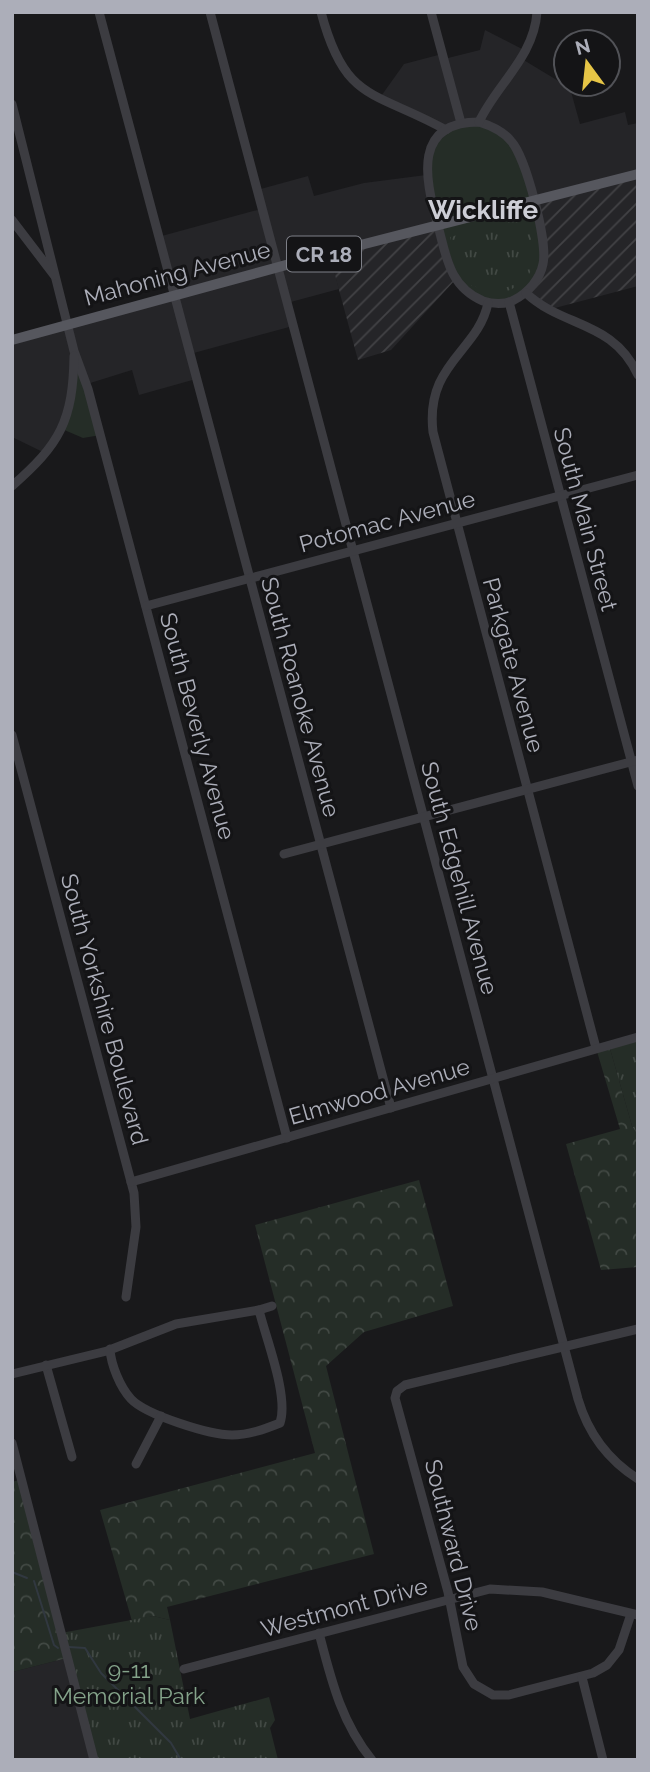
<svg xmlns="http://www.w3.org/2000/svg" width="650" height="1772" font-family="Raleway,sans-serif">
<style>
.built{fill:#252528}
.industrial{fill:url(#industrial-furrows)}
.grass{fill:#252d27}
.forest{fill:url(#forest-crowns)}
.park{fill:url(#park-tufts)}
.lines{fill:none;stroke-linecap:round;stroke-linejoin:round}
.stream{stroke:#313840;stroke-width:2}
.minor{stroke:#3c3c41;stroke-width:9}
.major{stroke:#56575e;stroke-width:10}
.labels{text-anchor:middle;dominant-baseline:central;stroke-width:6;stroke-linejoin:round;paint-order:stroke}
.shield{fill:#141416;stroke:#7e8088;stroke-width:2}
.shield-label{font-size:21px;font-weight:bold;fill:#acaeb9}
.street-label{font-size:23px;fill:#acaeb9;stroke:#141416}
.park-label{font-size:23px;fill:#84a38a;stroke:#141416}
.quarter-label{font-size:26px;font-weight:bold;fill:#cdced6;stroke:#141416}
</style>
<defs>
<pattern id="industrial-furrows" width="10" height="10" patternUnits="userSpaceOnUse" patternTransform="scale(1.75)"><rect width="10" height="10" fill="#252528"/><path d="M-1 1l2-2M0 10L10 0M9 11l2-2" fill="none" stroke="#424245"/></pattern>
<pattern id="forest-crowns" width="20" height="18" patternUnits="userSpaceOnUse" patternTransform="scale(1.75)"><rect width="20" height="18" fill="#252d27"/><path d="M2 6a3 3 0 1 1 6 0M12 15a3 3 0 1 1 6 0" fill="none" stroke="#424944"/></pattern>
<pattern id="park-tufts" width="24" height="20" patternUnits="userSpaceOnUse" patternTransform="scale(1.75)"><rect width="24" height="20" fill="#252d27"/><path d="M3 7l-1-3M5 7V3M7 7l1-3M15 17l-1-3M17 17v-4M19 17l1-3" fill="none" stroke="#424944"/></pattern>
</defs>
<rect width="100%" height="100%" fill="#19191b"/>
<!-- built -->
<g class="built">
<path d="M485 30 526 51 522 59 570 88 580 124 625 112 628 125 638 123V174L532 201 446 130 379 99 404 64 442 54 444 59 480 50Z"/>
<path d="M426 175 438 225 329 253 339 289 287 303 293 326 190 354 196 379 139 395 132 370 87 384 71 400 47 454 12 437V340L174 295 158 237 261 209 257 190 308 176 314 196 364 183Z"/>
<path d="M67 1658 94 1760H12V1672Z"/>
</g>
<!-- industrial -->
<g class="industrial">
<path d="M638 174V286L551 309 526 293 532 201Z"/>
<path d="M438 225 455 280 391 350 358 360 329 253Z"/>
</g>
<!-- grass -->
<g class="grass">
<path d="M456 125 490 126 517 148 544 257 526 293 497 304 461 287 429 192 431 149Z"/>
<path d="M74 351 101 435 83 438 62 429Z"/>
</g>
<!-- forest -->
<g class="forest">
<path d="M609 1045 632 1126 638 1135V1267L601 1270 566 1144 620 1129 596 1048Z"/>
<path d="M419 1180 453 1306 364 1332 326 1366 374 1554 167 1607 170 1620 153 1616 132 1621 100 1510 315 1453 255 1225Z"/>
<path d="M22 1479 67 1658 12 1672V1482Z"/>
</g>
<!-- park -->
<g class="park">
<path d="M527 217C536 252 543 277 503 293L472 286 457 267 450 237Z"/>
<path d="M638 1037V1135L632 1126 609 1045Z"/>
<path d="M153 1616 170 1620 190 1719 269 1697 275 1720 270 1728 278 1760H94L61 1633Z"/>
</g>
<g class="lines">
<!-- stream -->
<g class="stream">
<path d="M12 1572 27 1578"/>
<path d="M34 1581 54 1645 58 1648"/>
<path d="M69 1647 85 1648 101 1673 171 1743 181 1760"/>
</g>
<!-- minor -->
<g class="minor">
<path d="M99 12 391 1108"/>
<path d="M210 12 578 1399C588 1433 608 1460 638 1479"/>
<path d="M321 12C345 103 374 90 446 130"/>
<path d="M431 12 461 123"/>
<path d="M12 104 74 351 88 389 287 1138"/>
<path d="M479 122C492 126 503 131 511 141 526 157 548 242 543 264 540 279 528 293 514 300 505 305 492 304 483 301 448 286 446 254 437 222 425 178 413 122 479 122Z"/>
<path d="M479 122C497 84 534 57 537 12"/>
<path d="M12 220 54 275"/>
<path d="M526 293C563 328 613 320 638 375"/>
<path d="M509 302 638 786"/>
<path d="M488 303C478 352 425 363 433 432L596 1048"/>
<path d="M12 486C60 444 73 421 74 356"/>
<path d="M146 606 638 475"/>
<path d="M12 735 134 1193 136 1227 126 1297"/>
<path d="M284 854 638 760"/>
<path d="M131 1182 638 1037"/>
<path d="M259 1310 272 1306"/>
<path d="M46 1365 72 1457"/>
<path d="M12 1374 107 1351 176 1324 259 1310C266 1339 289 1396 280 1423 265 1429 249 1435 232 1435 210 1435 146 1415 131 1399 120 1387 111 1365 110 1349"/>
<path d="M12 1443 94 1760"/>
<path d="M136 1464 161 1416"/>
<path d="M631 1614 619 1650 607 1665 593 1673 509 1695H493L474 1684 463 1667 448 1592 395 1398 397 1391 405 1385 638 1329"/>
<path d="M319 1633C331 1679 341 1722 372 1760"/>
<path d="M184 1669 490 1589 542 1592 638 1615"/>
<path d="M582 1677 603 1760"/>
</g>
<!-- major -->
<path class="major" d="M12 340 341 250 638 174"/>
</g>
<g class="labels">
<!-- shield labels -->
<rect class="shield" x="287" y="236.5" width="74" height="35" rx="5"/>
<g class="shield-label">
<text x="324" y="254">CR 18</text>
</g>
<!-- street labels -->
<g class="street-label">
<text transform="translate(177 273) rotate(-15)">Mahoning Avenue</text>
<text transform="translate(586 519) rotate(75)">South Main Street</text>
<text transform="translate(387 521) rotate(-15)">Potomac Avenue</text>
<text transform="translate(514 665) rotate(75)">Parkgate Avenue</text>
<text transform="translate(301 697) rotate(75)">South Roanoke Avenue</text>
<text transform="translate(198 726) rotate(75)">South Beverly Avenue</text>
<text transform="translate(460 878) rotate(75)">South Edgehill Avenue</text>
<text transform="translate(105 1009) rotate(75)">South Yorkshire Boulevard</text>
<text transform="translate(379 1091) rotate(-16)">Elmwood Avenue</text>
<text transform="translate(454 1545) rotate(76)">Southward Drive</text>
<text transform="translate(344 1607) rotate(-15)">Westmont Drive</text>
</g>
<!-- park labels -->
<g class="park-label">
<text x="129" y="1669">9-11<tspan x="129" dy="26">Memorial Park</tspan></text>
</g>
<!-- quarter labels -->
<g class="quarter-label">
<text x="483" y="210">Wickliffe</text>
</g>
</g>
<!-- border -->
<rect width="650" height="1772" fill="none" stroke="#acaeb9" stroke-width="28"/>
<!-- north arrow -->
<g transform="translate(587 63) rotate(345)"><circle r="33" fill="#141416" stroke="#515257" stroke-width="2"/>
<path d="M0-5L12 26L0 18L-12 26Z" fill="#e6c546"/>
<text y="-10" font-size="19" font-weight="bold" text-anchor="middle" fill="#acaeb9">N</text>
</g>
</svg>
